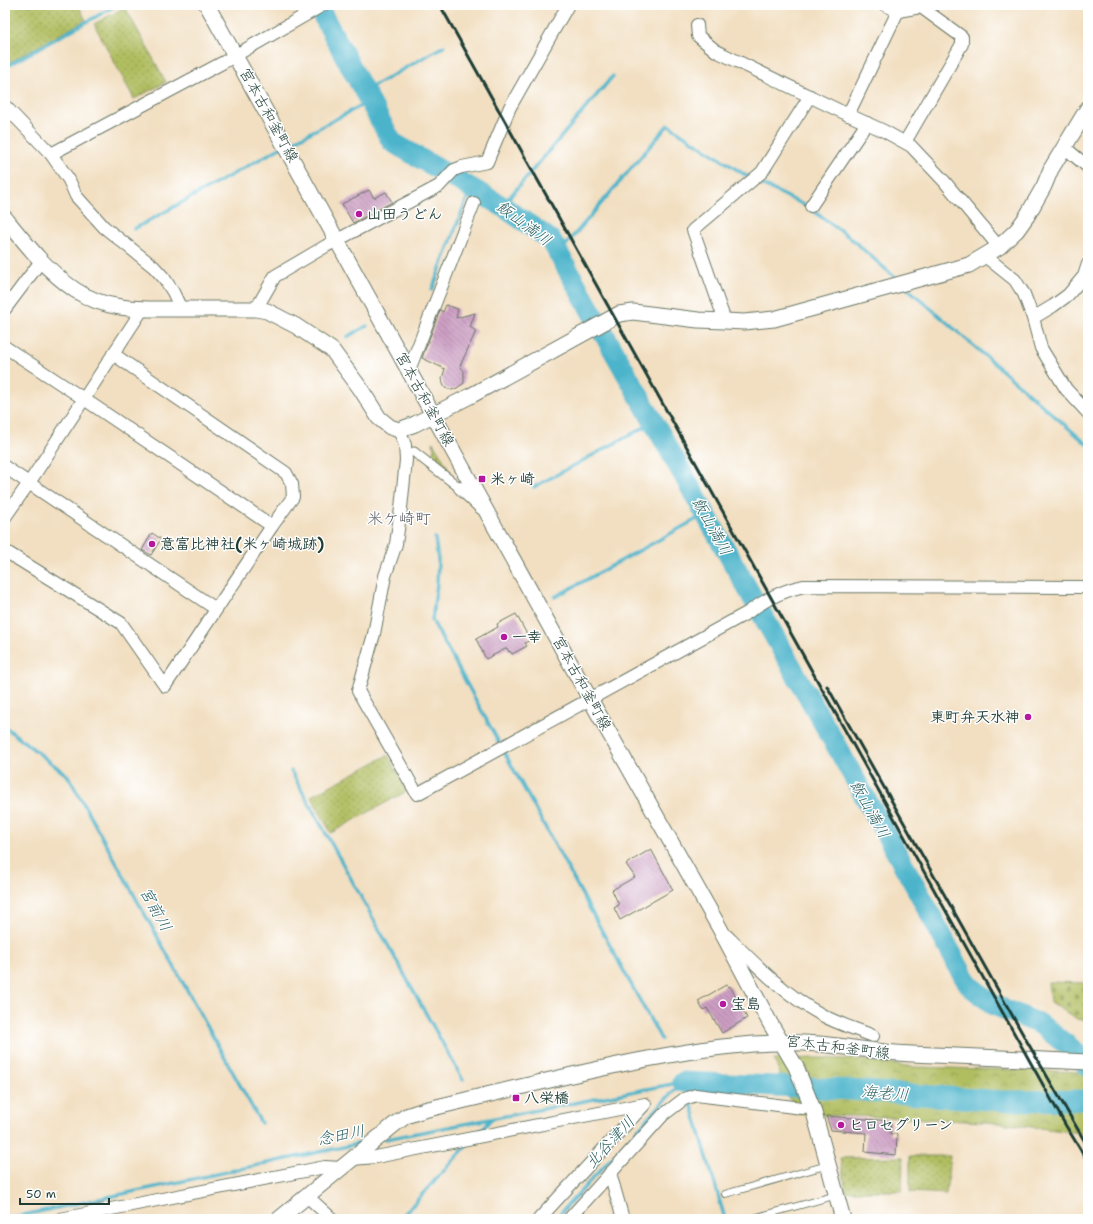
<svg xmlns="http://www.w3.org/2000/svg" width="1093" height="1224" font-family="'Shantell Sans','Klee One',sans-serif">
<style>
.grass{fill:url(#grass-dots);stroke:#687e4a}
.cemetery{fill:url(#cemetery-stones);stroke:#687e4a}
.park{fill:url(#park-crowns);stroke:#687e4a}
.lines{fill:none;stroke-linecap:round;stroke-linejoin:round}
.stream{stroke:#4cb4cb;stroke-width:3.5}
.river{stroke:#4cb4cb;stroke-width:21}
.building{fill:url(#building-back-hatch)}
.service-casing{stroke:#697665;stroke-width:8}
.pedestrian-casing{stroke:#697665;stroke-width:11}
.minor-casing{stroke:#697665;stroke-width:14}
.tertiary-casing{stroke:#697665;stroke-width:17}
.service{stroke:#fff;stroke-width:6}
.pedestrian{stroke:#fff;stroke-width:9}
.minor{stroke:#fff;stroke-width:12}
.tertiary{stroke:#fff;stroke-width:15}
.rail{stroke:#1f3d34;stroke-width:3}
.poi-dot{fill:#b5179e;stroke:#fff;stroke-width:1.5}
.labels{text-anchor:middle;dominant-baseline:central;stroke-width:3;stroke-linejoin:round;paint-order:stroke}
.street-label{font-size:15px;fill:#1f3d34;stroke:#fff}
.poi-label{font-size:15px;font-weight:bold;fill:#1f3d34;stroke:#fff;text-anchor:start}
.water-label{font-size:16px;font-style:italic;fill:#2c6161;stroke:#fff}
.neighbourhood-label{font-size:16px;fill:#5c5f66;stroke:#fff}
</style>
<defs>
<pattern id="grass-dots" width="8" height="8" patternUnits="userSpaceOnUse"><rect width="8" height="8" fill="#b1be61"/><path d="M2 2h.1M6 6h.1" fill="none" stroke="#8f9c51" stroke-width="1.8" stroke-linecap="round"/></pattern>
<pattern id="cemetery-stones" width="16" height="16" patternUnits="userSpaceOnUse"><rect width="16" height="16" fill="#b1be61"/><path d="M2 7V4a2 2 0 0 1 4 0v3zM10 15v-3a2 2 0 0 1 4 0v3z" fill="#8f9c51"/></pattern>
<pattern id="park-crowns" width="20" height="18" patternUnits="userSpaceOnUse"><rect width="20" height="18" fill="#b1be61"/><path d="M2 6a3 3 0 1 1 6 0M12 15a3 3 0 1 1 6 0" fill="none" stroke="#8f9c51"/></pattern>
<pattern id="building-back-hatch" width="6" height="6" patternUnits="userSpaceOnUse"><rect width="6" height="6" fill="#cc9ec3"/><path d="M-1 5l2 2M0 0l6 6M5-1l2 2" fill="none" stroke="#a5829f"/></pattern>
</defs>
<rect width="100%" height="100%" fill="#fff"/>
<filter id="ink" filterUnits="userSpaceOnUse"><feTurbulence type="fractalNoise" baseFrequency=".025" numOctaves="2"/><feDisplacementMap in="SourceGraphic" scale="8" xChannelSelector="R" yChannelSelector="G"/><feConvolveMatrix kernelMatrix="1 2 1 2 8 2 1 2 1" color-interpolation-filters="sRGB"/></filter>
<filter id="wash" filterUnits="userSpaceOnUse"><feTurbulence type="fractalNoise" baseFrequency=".012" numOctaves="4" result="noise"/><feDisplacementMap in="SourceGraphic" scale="16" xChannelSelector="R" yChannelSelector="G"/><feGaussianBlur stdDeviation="0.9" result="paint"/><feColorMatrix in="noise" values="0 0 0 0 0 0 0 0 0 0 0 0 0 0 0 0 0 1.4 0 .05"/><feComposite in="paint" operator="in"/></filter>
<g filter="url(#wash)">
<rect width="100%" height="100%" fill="#f2dfc1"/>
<!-- grass -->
<g class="grass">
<path d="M5 5H78L86 20 5 65Z"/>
<path d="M125 7 166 82 134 99 94 24Z"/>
<path d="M433 442 452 475 431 459 434 448Z"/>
<path d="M388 755 407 791 331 833 311 796Z"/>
<path d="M910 1156H950L946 1194 910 1192Z"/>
<path d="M903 1157 902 1191H846L840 1158Z"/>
</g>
<!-- cemetery -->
<path class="cemetery" d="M1048 982 1088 983V1021L1077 1019 1050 1002Z"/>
<!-- park -->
<path class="park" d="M824 1058 860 1060 914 1067 1088 1072V1134L999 1123 912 1118 796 1114 774 1059Z"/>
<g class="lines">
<!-- stream -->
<g class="stream">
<path d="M5 67 117 5"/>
<path d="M365 91 444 46"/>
<path d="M287 145 370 101"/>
<path d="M502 206 613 76"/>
<path d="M134 229 282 147"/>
<path d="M559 253 668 125 753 180 806 206 848 236 899 281"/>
<path d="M906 287 1088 445"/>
<path d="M432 290 471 188"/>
<path d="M347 337 367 326"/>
<path d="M534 487 654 422"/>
<path d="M435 538 438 560 437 584 432 620 661 1039"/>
<path d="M555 597 706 514"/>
<path d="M5 727 68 776 261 1123"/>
<path d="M291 771 463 1080"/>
<path d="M685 1082 725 1219"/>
<path d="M478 1134 491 1119"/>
<path d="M386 1139 683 1082"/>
<path d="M5 1219 362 1143"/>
<path d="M400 1219 469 1143"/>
<path d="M555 1219 682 1082"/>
</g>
<!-- river -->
<g class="river">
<path d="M317 5 392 142 502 206 551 240 918 891 964 977 971 987 994 1005 1040 1024 1072 1049 1088 1066"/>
<path d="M683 1082 822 1088 1003 1101 1088 1100"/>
</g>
</g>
<g id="blocks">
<!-- building -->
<g class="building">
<path d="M369 190 374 198 386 192 392 202 353 223 342 204Z"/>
<path d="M446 305 458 309 456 318 475 313 470 327 476 331 460 366 464 371V383L457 388 452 390 445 388 443 384 442 378 445 369 422 358 440 310 443 312Z"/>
<path d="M152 533 161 539 151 555 142 550Z"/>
<path d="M516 614 530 640 525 643 527 646 512 654 510 651 509 652 507 648 486 659 476 639 498 627 497 624Z"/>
<path d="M651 849 673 890 620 920 614 908 619 905 612 890 635 877 626 864Z"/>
<path d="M726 985 728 987 730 986 747 1018 722 1033 707 1008 703 1010 698 1001Z"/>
<path d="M826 1116 891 1121 890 1134H897L896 1155 865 1152 866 1133 831 1130Z"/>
</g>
</g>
</g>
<g filter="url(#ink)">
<use href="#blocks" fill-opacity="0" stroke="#697665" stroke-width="1"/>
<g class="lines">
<defs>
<g id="service">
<path d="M725 1194 828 1165"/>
<path d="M750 1219 837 1195"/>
</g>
<path id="pedestrian" d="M414 452 460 488"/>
<g id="minor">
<path d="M885 5 898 11"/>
<path d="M697 25 698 36 716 51 838 110 884 131 911 146 944 181 999 247"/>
<path d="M5 106 51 154 69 180 76 196 104 227 154 267 164 278 173 292 181 309"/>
<path d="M848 115 898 11 921 7 962 37V44L905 142"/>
<path d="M1064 147 1088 167"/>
<path d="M51 154 224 62 323 5"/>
<path d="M811 206 867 123"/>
<path d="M985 256 1015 280 1020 288 1024 294 1033 318 1041 348 1066 389 1088 413"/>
<path d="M5 309 41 261"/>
<path d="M256 309 275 276 326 246 439 186 454 170 462 167 487 162 510 107 568 5"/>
<path d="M1033 318 1053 306 1068 295 1084 276 1088 264"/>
<path d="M725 321 693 230 762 172 810 96"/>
<path d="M5 347 84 399 272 526 165 686 121 623 5 551"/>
<path d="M113 354 286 473 292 484 293 497 272 526"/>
<path d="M409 370 474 203"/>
<path d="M399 430 405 445 406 460 401 508 396 544 385 576 374 634 358 691 417 794 747 613C763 601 783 590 804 586L1088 587"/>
<path d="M5 467 216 609"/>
<path d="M460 488 481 508"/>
<path d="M5 517 29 483 142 310"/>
<path d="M727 936C756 965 785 995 822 1015 838 1024 856 1029 873 1036"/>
<path d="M352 1159 376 1157 645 1104 539 1219"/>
<path d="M610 1173 623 1219"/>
<path d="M307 1196 332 1219"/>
<path d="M60 1219 325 1167 341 1168"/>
<path d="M569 1219 663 1115 684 1099 696 1095 802 1108"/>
</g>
<g id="tertiary">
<path d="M207 5 585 690 719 927 770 1023 796 1067 813 1109 843 1219"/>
<path d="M5 218C26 244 47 271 75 290 108 312 143 309 180 309 206 309 231 309 256 309L267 311 296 326 332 350 360 388 379 418 390 427 399 430 415 424 472 395 619 314 633 312 698 320 725 321 744 322 774 319 969 265 999 247 1017 230 1027 216 1044 186 1051 169 1088 108"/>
<path d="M279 1219 395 1124 406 1116 424 1110C491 1094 559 1077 627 1063 677 1053 728 1044 779 1043 824 1041 868 1052 912 1054L1088 1062"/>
</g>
</defs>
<!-- service casing -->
<use href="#service" class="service-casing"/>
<!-- pedestrian casing -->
<use href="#pedestrian" class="pedestrian-casing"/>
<!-- minor casing -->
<use href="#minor" class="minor-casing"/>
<!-- tertiary casing -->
<use href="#tertiary" class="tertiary-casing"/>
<!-- service -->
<use href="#service" class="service"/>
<!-- pedestrian -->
<use href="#pedestrian" class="pedestrian"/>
<!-- minor -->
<use href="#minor" class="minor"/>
<!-- tertiary -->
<use href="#tertiary" class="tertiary"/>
<!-- rail -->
<g class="rail">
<path d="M440 5 1066 1126 1088 1162"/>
<path d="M827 686 1025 1038 1088 1147"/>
</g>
</g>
</g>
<!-- markers -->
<g class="poi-dot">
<circle cx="359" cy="214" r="4"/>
<rect x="478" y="475" width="8" height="8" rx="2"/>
<circle cx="152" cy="544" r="4"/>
<circle cx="504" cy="637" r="4"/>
<circle cx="1028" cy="717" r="4"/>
<circle cx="723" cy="1004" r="4"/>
<rect x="512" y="1094" width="8" height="8" rx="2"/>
<circle cx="841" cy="1125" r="4"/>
</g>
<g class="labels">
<!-- street labels -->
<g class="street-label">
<text transform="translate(269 115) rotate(61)">宮本古和釜町線</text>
<text transform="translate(425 399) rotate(61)">宮本古和釜町線</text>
<text transform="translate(582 683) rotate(61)">宮本古和釜町線</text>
<text transform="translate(838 1047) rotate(7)">宮本古和釜町線</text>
</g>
<!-- poi labels -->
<g class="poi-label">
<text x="367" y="214">山田うどん</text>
<text x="490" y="479">米ヶ崎</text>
<text x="160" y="544">意富比神社(米ヶ崎城跡)</text>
<text x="512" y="637">一幸</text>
<text x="1020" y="717" text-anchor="end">東町弁天水神</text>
<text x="731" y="1004">宝島</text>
<text x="524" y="1098">八栄橋</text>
<text x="849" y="1125">ヒロセグリーン</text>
</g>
<!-- water labels -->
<g class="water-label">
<text transform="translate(524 223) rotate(37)">飯山満川</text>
<text transform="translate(712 526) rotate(61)">飯山満川</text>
<text transform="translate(870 809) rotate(61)">飯山満川</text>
<text transform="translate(156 909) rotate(61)">宮前川</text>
<text transform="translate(885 1093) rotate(4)">海老川</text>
<text transform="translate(341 1135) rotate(-11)">念田川</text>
<text transform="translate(610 1142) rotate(-47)">北谷津川</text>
</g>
<!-- neighbourhood labels -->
<g class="neighbourhood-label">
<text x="399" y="518">米ケ崎町</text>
</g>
</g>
<!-- margin -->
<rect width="1093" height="1224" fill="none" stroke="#fff" stroke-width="20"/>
<!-- scale -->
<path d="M20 1198v6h89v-6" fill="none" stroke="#1f3d34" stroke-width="2"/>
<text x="26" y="1198" font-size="12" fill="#1f3d34" stroke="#ffffff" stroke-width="3" paint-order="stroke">50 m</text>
</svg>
